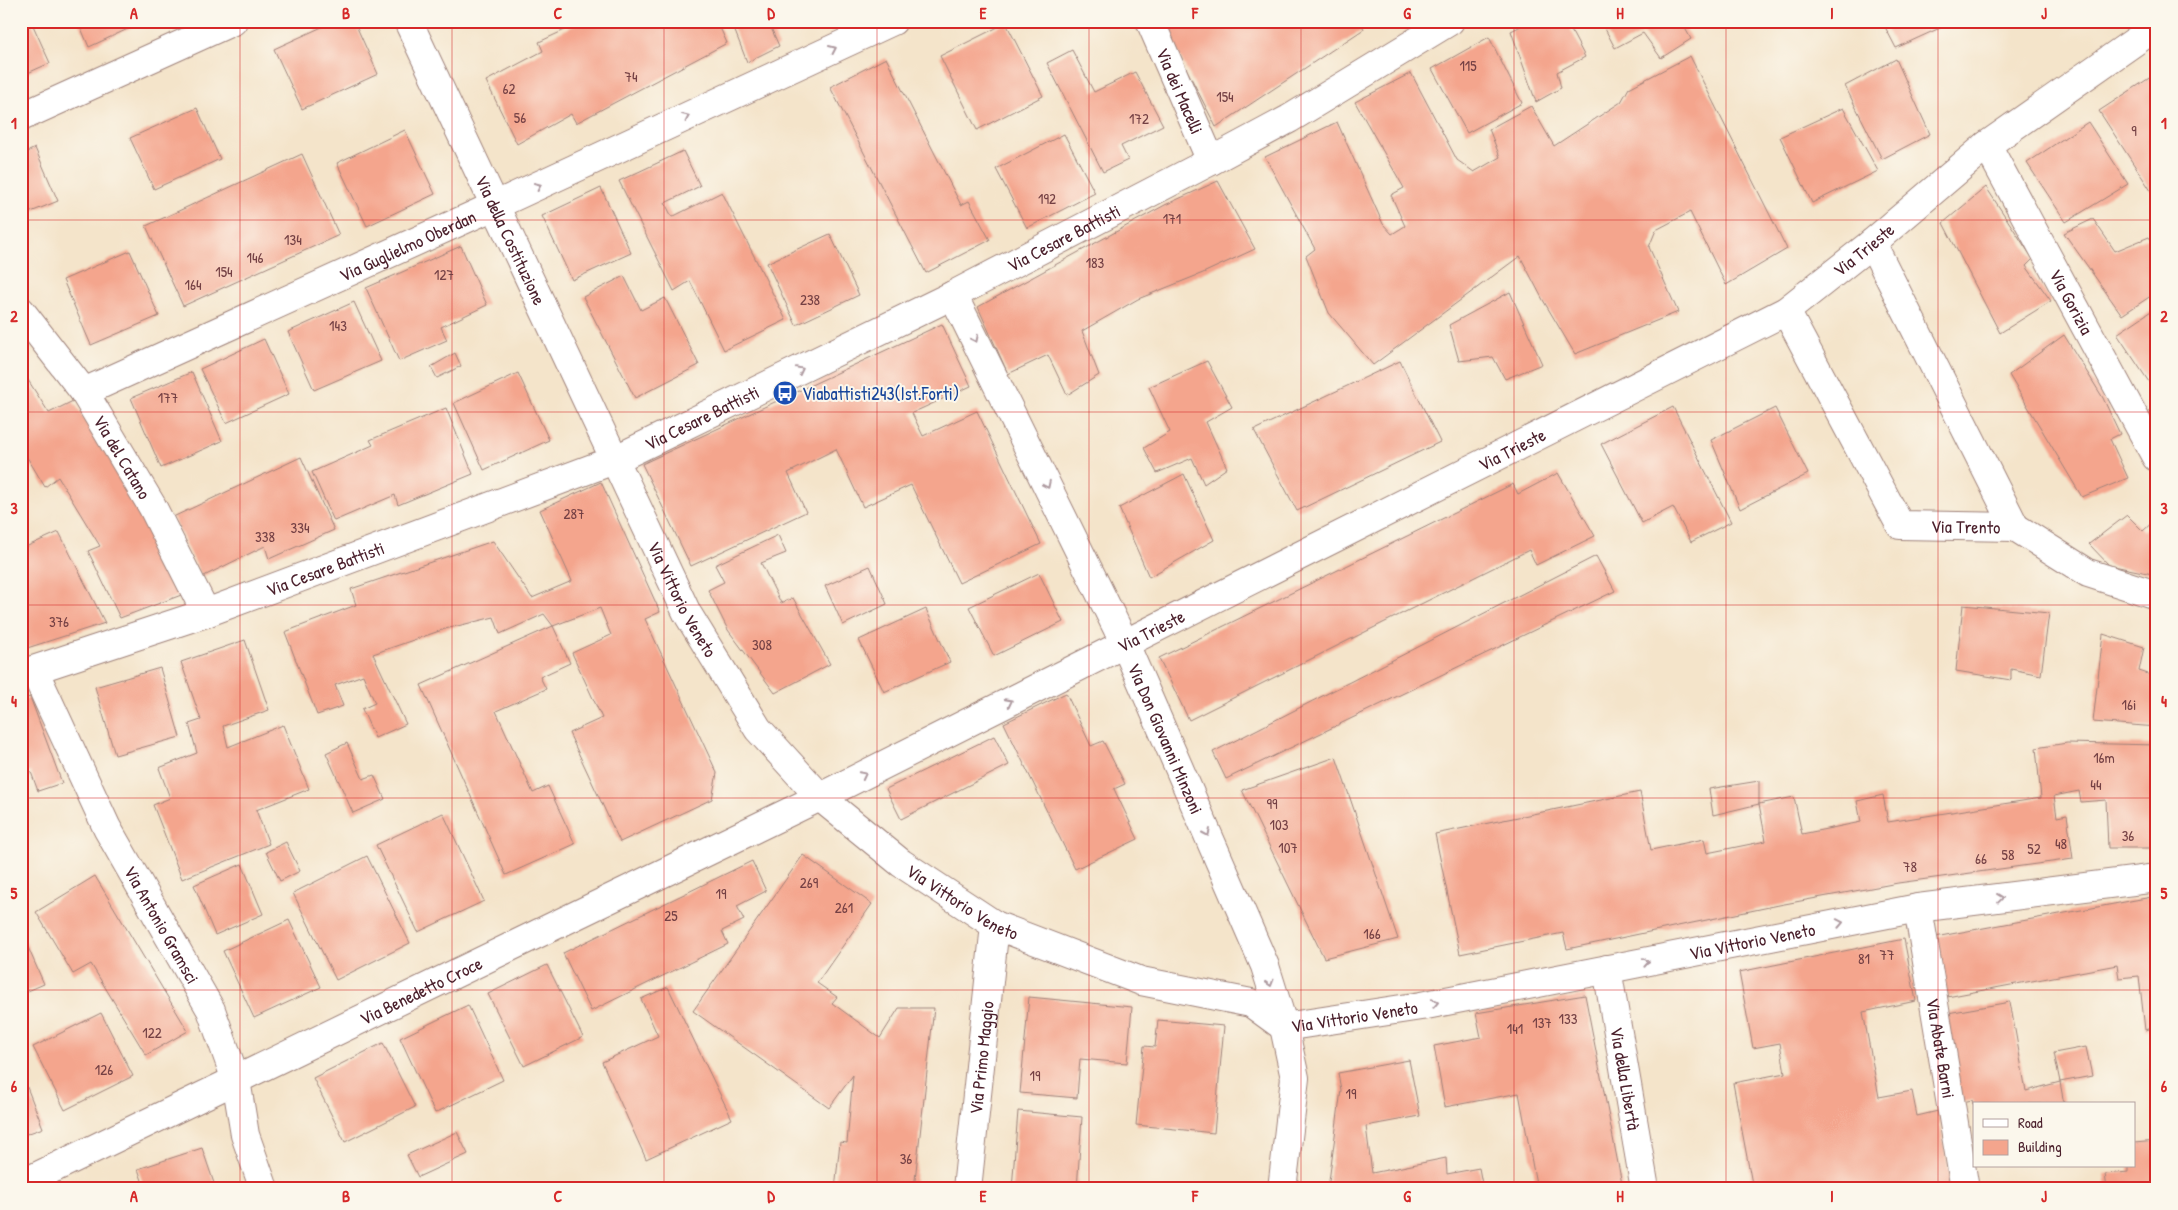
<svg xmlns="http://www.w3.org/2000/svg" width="2178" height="1210" font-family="'Patrick Hand',sans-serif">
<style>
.building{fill:#f4a58d}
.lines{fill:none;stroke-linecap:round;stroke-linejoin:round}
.minor-casing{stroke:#9f827a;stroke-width:30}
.minor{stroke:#fff;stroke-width:28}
.oneway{stroke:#ae9aa0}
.grid{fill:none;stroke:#d62828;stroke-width:1;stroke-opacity:0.55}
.labels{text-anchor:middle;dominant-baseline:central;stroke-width:4;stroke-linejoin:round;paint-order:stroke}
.number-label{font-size:15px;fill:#744044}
.street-label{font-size:18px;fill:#4a1f2b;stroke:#fbf7ec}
.transit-label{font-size:18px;fill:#164399;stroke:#fbf7ec;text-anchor:start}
.neatline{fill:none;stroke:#d62828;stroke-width:2}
.grid-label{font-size:16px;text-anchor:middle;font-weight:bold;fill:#d62828}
</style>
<rect width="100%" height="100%" fill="#fbf7ec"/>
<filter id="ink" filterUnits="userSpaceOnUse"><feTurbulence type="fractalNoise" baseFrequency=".02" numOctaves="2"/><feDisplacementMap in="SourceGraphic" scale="10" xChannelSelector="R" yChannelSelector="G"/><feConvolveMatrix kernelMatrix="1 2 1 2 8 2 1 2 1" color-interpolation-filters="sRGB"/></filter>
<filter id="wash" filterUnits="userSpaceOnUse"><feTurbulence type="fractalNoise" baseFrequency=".0096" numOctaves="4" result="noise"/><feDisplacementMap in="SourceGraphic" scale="20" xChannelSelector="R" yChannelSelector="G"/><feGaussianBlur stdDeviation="1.12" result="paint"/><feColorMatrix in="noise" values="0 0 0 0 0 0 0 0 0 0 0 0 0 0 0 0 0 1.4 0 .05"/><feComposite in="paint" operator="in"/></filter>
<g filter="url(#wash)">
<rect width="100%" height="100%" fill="#f4e4ca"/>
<g id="blocks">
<!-- building -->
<g class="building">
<path d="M21 21H31L50 63 21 76Z"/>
<path d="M78 21H145L89 47Z"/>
<path d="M335 21H354L378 74 302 109 274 49Z"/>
<path d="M584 21H717L727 43 576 123 571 114 517 144 486 81 543 51 539 42Z"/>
<path d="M731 21H768L779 46 747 62Z"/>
<path d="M1162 21H1360L1364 29 1216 127Z"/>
<path d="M1531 21H1566L1585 57 1557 72 1561 88 1536 102 1511 31Z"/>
<path d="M1601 21H1681L1691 39 1661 58 1643 33 1615 48Z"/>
<path d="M1882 21H1955L1896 48Z"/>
<path d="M1006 23 1043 96 977 130 940 56Z"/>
<path d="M1489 37 1522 103 1467 133 1432 69Z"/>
<path d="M1072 50 1094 92 1135 72 1163 125 1121 146 1128 160 1103 172 1047 63Z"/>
<path d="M1690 56 1787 249 1726 285 1690 212 1656 230 1649 247 1678 312 1575 354 1543 300 1520 256 1373 365 1329 313 1306 256 1315 249 1265 157 1337 122 1383 224 1392 234 1405 226 1391 195 1404 188 1355 102 1411 73 1457 160 1474 172 1500 157 1489 129 1531 106 1554 146 1621 102 1629 88Z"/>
<path d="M886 58 961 205 969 201 990 240 926 273 830 87Z"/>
<path d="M1896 59 1930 134 1882 159 1845 86Z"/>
<path d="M2157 73V200L2099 111Z"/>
<path d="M197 108 220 159 154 189 130 138Z"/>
<path d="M1843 108 1878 171 1812 203 1780 137Z"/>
<path d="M2088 122 2128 184 2066 222 2027 163Z"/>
<path d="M405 130 435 194 367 226 337 163Z"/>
<path d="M1064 134 1095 193 1027 228 996 169Z"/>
<path d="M35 148 58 201 21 216V155Z"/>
<path d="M683 151 700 186 665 203 672 217 722 192 786 320 724 350 690 281 674 291 619 181Z"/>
<path d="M302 154 339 235 183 306 146 226Z"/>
<path d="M1218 181 1255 249 1203 273 1138 299 1082 331 1099 375 1067 395 1048 355 1008 374 978 307 1165 205Z"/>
<path d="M1986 187 2033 259 2026 266 2051 301 2000 333 1943 223Z"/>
<path d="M601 188 631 253 572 280 542 216Z"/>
<path d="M2093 219 2115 251 2149 237 2157 248V292L2122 315 2064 233Z"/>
<path d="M830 234 859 295 796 325 767 263Z"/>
<path d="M461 246 487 305 441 327 447 340 399 361 366 288Z"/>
<path d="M130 251 159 316 91 345 63 280Z"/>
<path d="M624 276 641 310 665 298 699 365 635 398 583 297Z"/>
<path d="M1510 292 1542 364 1505 379 1493 357 1459 361 1449 325Z"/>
<path d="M354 302 381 361 314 390 288 332Z"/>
<path d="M2157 307V394L2117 334Z"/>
<path d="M942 324 971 386 912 413 923 436 977 411 1041 544 959 583 911 485 863 507 836 449 788 473 806 512 691 566 642 464Z"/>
<path d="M2064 335 2103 398 2120 434 2110 439 2128 478 2082 497 2009 375Z"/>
<path d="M264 339 289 394 226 423 200 369Z"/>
<path d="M455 353 461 366 437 378 431 367Z"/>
<path d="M1207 361 1232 407 1206 422 1227 468 1204 484 1192 458 1157 473 1144 448 1170 432 1149 387Z"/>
<path d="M1400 361 1440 442 1297 511 1254 430Z"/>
<path d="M21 369 49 413 73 401 131 490 184 594 120 618 88 551 100 546 58 477 45 487 21 447Z"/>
<path d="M192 372 222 441 161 468 131 398Z"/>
<path d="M518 373 549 440 484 470 454 403Z"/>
<path d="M2157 405V437L2145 416Z"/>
<path d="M1673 407 1731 522 1691 542 1673 507 1642 523 1601 444Z"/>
<path d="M446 408 473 474 398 505 395 495 334 521 312 472 373 445 370 440Z"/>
<path d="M1775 408 1808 474 1740 509 1711 440Z"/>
<path d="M301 457 334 530 269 559 265 546 202 577 173 517Z"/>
<path d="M1558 473 1595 536 1536 565 1529 550 1189 720 1159 658 1513 484 1518 494Z"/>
<path d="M1184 474 1214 540 1149 577 1119 508Z"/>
<path d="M601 482 660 612 645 619 717 773 712 799 620 842 569 733 602 718 572 653 611 635 600 608 553 626 544 614 500 634 494 617 445 629 373 654 406 724 375 738 362 709 375 703 363 675 335 685 343 706 317 715 285 632 356 605 351 589 493 541 532 598 572 581 540 510Z"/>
<path d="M2127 515 2143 531 2157 518V575L2109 565 2089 544Z"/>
<path d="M59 532 105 623 21 650V549Z"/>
<path d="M778 535 786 553 761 563 781 603 793 598 830 664 775 693 728 630 708 590 724 582 715 565Z"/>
<path d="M1596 556 1615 591 1226 779 1213 752Z"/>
<path d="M870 566 887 604 843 625 825 586Z"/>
<path d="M1039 573 1063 622 994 656 969 607Z"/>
<path d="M1963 605 2049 613 2041 675 2011 669V680L1956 671Z"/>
<path d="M926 609 950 662 884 692 859 640Z"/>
<path d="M553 626 570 663 540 677 546 689 496 711 533 793 548 786 575 844 506 875 421 685Z"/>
<path d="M2103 634 2144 647 2139 671 2157 677V727L2093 722Z"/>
<path d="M245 640 269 710 223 726 228 747 283 725 309 789 256 810 269 844 182 879 153 805 170 798 159 768 197 753 189 724 201 720 181 662Z"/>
<path d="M160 668 180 737 115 755 95 687Z"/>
<path d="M1066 693 1091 746 1103 741 1125 784 1114 789 1138 839 1075 869 1004 723Z"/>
<path d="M30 697 62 783 38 791 31 772 21 776V700Z"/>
<path d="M994 736 1009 765 901 819 886 789Z"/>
<path d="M347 743 363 779 374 775 385 799 353 813 326 753Z"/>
<path d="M2067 743 2157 745V848H2108L2106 800 2081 802 2079 791 2054 796 2057 817 2067 815 2073 859 1898 883 1779 905 1567 949 1563 933 1460 954 1435 834 1640 792 1651 850 1704 839 1707 853 1766 841 1759 804 1713 815 1709 789 1759 781V804L1794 797 1802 834 1861 822 1857 801 1883 795 1888 822 2041 798 2036 748Z"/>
<path d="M1336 757 1398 939 1324 958 1242 790Z"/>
<path d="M443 813 484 901 418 932 376 845Z"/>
<path d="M286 842 300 871 280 881 266 852Z"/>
<path d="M803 855 872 904 817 983 837 997 832 1003 880 1038 899 1008H934L914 1189H835L840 1142 847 1143 853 1075 829 1108 693 1011Z"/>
<path d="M367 856 410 943 336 980 293 893Z"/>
<path d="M752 861 766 891 737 906 744 920 722 931 728 944 591 1011 563 953Z"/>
<path d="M242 864 263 914 215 935 194 885Z"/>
<path d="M95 876 188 1031 146 1055 91 964 73 974 36 912Z"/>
<path d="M2157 896V1027L2145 1030 2139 976 2119 978 2117 965 1947 997 1935 937Z"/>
<path d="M289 920 321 987 254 1018 223 951Z"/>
<path d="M24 938 44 984 21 994V939Z"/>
<path d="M1904 939 1916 1001 1863 1012 1879 1097 1912 1091 1917 1116 1938 1111 1952 1189H1753L1733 1083 1785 1073 1780 1043 1753 1048 1739 972Z"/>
<path d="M547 965 583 1037 524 1066 488 994Z"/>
<path d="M668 987 732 1119 646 1159 602 1062 658 1036 641 999Z"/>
<path d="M1585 995 1623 1189H1537L1519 1093 1445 1107 1434 1046 1481 1037 1476 1013Z"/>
<path d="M1029 997 1132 1007 1127 1063 1080 1059 1077 1098 1020 1093Z"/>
<path d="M2010 1002 2026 1091 2060 1082 2064 1104H1973L1972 1100 1958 1103 1942 1014Z"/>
<path d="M468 1005 503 1080 435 1113 400 1038Z"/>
<path d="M101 1013 133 1076 65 1110 33 1047Z"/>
<path d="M1158 1020 1224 1026 1214 1133 1136 1125 1144 1046 1155 1047Z"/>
<path d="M383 1043 415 1107 345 1142 313 1078Z"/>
<path d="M2086 1047 2092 1076 2060 1082 2054 1053Z"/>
<path d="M1409 1060 1420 1116 1366 1126 1372 1173 1446 1158 1447 1174 1479 1168 1483 1189H1328L1341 1090 1338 1073Z"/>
<path d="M21 1072 43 1128 21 1136Z"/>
<path d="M1018 1111 1082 1117 1077 1189H1012Z"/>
<path d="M457 1132 468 1154 418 1177 407 1155Z"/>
<path d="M2157 1141V1189H2107L2105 1174 2129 1172V1166H2134V1143Z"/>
<path d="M202 1148 216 1189H145L138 1169Z"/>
</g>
</g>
</g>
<g filter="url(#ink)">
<use href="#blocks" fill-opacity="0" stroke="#9f827a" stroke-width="1"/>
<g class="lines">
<defs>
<g id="minor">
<path id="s1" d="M408 21 687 613 758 729 820 797 901 863 995 925 1141 981 1251 1003 1284 1027 1421 1006 1918 908 2157 878"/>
<path id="s2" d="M1150 21 1211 161"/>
<path d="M21 117 233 21"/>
<path id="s3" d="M1987 145 2156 457"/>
<path id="s4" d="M953 295 1125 644 1265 966 1284 1027 1295 1078 1282 1189"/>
<path id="s5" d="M21 311 84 392 152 506 206 613"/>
<path id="s6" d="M1786 311 1900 525 2015 527 1872 243"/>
<path id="s7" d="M84 392 494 206 893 21"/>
<path d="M2015 527 2088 573 2156 595"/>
<path id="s8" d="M34 670 107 828 211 1010 236 1080 245 1135 264 1189"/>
<path id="s9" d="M21 674 206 613 614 460 953 295 1211 161 1289 119 1450 21"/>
<path id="s10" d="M1918 908 1965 1189"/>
<path id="s11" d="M1607 969 1645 1189"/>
<path id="s12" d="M21 1184 820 797 1786 311 1872 243 1987 145 2157 26"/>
<path id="s13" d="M967 1189 995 925"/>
</g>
</defs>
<!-- minor casing -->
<use href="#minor" class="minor-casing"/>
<!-- minor -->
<use href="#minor" class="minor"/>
</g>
<!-- one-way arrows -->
<defs><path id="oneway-chevron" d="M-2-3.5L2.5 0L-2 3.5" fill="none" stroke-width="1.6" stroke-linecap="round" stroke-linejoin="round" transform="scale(1.25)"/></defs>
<g class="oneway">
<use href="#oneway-chevron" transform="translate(833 49) rotate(-25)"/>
<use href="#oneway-chevron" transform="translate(686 117) rotate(-25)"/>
<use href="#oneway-chevron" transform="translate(538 186) rotate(-25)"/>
<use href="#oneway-chevron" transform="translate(975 339) rotate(64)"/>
<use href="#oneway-chevron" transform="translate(800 370) rotate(-26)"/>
<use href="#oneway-chevron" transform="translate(1047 485) rotate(64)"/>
<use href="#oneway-chevron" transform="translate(1009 702) rotate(-27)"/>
<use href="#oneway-chevron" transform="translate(863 775) rotate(-27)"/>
<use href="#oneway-chevron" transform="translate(1207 833) rotate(66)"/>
<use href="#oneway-chevron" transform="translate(2000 898) rotate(-7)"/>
<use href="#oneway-chevron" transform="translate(1840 923) rotate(-11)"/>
<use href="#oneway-chevron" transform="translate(1646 962) rotate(-11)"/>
<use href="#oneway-chevron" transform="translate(1270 983) rotate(73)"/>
<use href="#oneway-chevron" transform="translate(1435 1003) rotate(-11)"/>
</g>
</g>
<!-- grid -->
<path class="grid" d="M240 21V1189M452 21V1189M664 21V1189M877 21V1189M1089 21V1189M1301 21V1189M1514 21V1189M1726 21V1189M1938 21V1189M21 220H2157M21 412H2157M21 605H2157M21 798H2157M21 990H2157"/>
<!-- icons -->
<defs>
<symbol id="bus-disc" viewBox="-11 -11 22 22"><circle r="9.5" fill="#1a4fb4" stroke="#fbf7ec"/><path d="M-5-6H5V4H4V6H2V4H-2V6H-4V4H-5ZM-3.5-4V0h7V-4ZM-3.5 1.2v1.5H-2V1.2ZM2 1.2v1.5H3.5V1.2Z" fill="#fff"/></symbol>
</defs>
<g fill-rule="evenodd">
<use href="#bus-disc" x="771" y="379" width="28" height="28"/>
</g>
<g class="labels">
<!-- number labels -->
<g class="number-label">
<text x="1468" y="65">115</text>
<text x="631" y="76">74</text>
<text x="509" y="88">62</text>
<text x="1225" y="96">154</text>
<text x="520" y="117">56</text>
<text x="1139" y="118">172</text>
<text x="2134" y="130">9</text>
<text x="1047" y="198">192</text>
<text x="1172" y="218">171</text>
<text x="293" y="239">134</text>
<text x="255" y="257">146</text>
<text x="1095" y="262">183</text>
<text x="224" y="271">154</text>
<text x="444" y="274">127</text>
<text x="193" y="284">164</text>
<text x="810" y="299">238</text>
<text x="338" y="325">143</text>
<text x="168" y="397">177</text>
<text x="574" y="513">287</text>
<text x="300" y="527">334</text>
<text x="265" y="536">338</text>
<text x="59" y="621">376</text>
<text x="762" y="644">308</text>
<text x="2129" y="704">16i</text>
<text x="2104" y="757">16m</text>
<text x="2096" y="784">44</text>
<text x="1272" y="803">99</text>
<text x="1279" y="824">103</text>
<text x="2128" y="835">36</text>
<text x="2061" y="843">48</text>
<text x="1288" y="847">107</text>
<text x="2034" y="848">52</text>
<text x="2008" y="854">58</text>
<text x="1981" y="858">66</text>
<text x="1910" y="866">78</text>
<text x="809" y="882">269</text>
<text x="721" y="893">19</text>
<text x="844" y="907">261</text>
<text x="671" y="915">25</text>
<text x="1372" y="933">166</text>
<text x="1887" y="954">77</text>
<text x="1864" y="958">81</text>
<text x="1568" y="1018">133</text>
<text x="1542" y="1022">137</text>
<text x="1515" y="1028">141</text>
<text x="152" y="1032">122</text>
<text x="104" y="1069">126</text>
<text x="1035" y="1075">19</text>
<text x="1351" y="1093">19</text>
<text x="906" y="1158">36</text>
</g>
<!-- street labels -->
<g class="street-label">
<text stroke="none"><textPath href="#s2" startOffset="76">Via dei Macelli</textPath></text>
<text stroke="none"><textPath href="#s9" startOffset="1132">Via Cesare Battisti</textPath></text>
<text stroke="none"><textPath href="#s1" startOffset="242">Via della Costituzione</textPath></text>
<text stroke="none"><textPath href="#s7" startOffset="355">Via Guglielmo Oberdan</textPath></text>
<text stroke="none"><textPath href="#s12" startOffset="2068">Via Trieste</textPath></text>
<text stroke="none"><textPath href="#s3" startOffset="178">Via Gorizia</textPath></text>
<text stroke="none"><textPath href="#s9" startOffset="728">Via Cesare Battisti</textPath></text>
<text stroke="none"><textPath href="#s12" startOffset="1662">Via Trieste</textPath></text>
<text stroke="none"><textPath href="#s5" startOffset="178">Via del Catano</textPath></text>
<text stroke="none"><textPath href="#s6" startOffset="308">Via Trento</textPath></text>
<text stroke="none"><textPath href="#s9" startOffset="322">Via Cesare Battisti</textPath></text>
<text stroke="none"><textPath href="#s1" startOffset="640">Via Vittorio Veneto</textPath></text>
<text stroke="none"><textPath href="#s12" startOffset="1258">Via Trieste</textPath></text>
<text stroke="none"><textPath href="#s4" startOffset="492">Via Don Giovanni Minzoni</textPath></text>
<text stroke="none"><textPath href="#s1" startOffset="1060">Via Vittorio Veneto</textPath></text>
<text stroke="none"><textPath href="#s8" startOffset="285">Via Antonio Gramsci</textPath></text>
<text stroke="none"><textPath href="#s1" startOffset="1885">Via Vittorio Veneto</textPath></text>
<text stroke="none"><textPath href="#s12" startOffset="444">Via Benedetto Croce</textPath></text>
<text stroke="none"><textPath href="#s1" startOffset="1480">Via Vittorio Veneto</textPath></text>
<text stroke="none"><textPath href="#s10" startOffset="142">Via Abate Barni</textPath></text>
<text stroke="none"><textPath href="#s13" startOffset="132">Via Primo Maggio</textPath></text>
<text stroke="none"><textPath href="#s11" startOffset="111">Via della Libertà</textPath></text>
</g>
<!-- transit labels -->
<g class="transit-label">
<text x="802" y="393">Viabattisti243(Ist.Forti)</text>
</g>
</g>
<!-- margin -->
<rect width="2178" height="1210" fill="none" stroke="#fbf7ec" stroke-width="55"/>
<!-- legend -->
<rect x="1973" y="1102" width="162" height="65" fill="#fbf7ec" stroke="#b4a19f"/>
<rect x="1983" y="1119" width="25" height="8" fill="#ffffff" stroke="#b4a19f"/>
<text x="2018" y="1128" font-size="15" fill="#4a1f2b">Road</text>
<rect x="1983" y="1140" width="25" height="15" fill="#f4a58d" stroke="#b4a19f"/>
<text x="2018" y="1152" font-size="15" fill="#4a1f2b">Building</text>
<rect x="28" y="28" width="2122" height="1154" class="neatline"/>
<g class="grid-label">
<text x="134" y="19">A</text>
<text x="346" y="19">B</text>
<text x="558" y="19">C</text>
<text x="771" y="19">D</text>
<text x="983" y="19">E</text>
<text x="1195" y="19">F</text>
<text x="1407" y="19">G</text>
<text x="1620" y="19">H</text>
<text x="1832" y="19">I</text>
<text x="2044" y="19">J</text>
<text x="14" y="129">1</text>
<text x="2164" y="129">1</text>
<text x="14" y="322">2</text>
<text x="2164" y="322">2</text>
<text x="14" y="514">3</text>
<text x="2164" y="514">3</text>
<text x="14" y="707">4</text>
<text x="2164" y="707">4</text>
<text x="14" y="899">5</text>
<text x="2164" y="899">5</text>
<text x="14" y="1092">6</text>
<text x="2164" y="1092">6</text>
<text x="134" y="1202">A</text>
<text x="346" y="1202">B</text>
<text x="558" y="1202">C</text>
<text x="771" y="1202">D</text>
<text x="983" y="1202">E</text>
<text x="1195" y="1202">F</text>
<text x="1407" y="1202">G</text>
<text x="1620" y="1202">H</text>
<text x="1832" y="1202">I</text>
<text x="2044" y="1202">J</text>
</g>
</svg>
